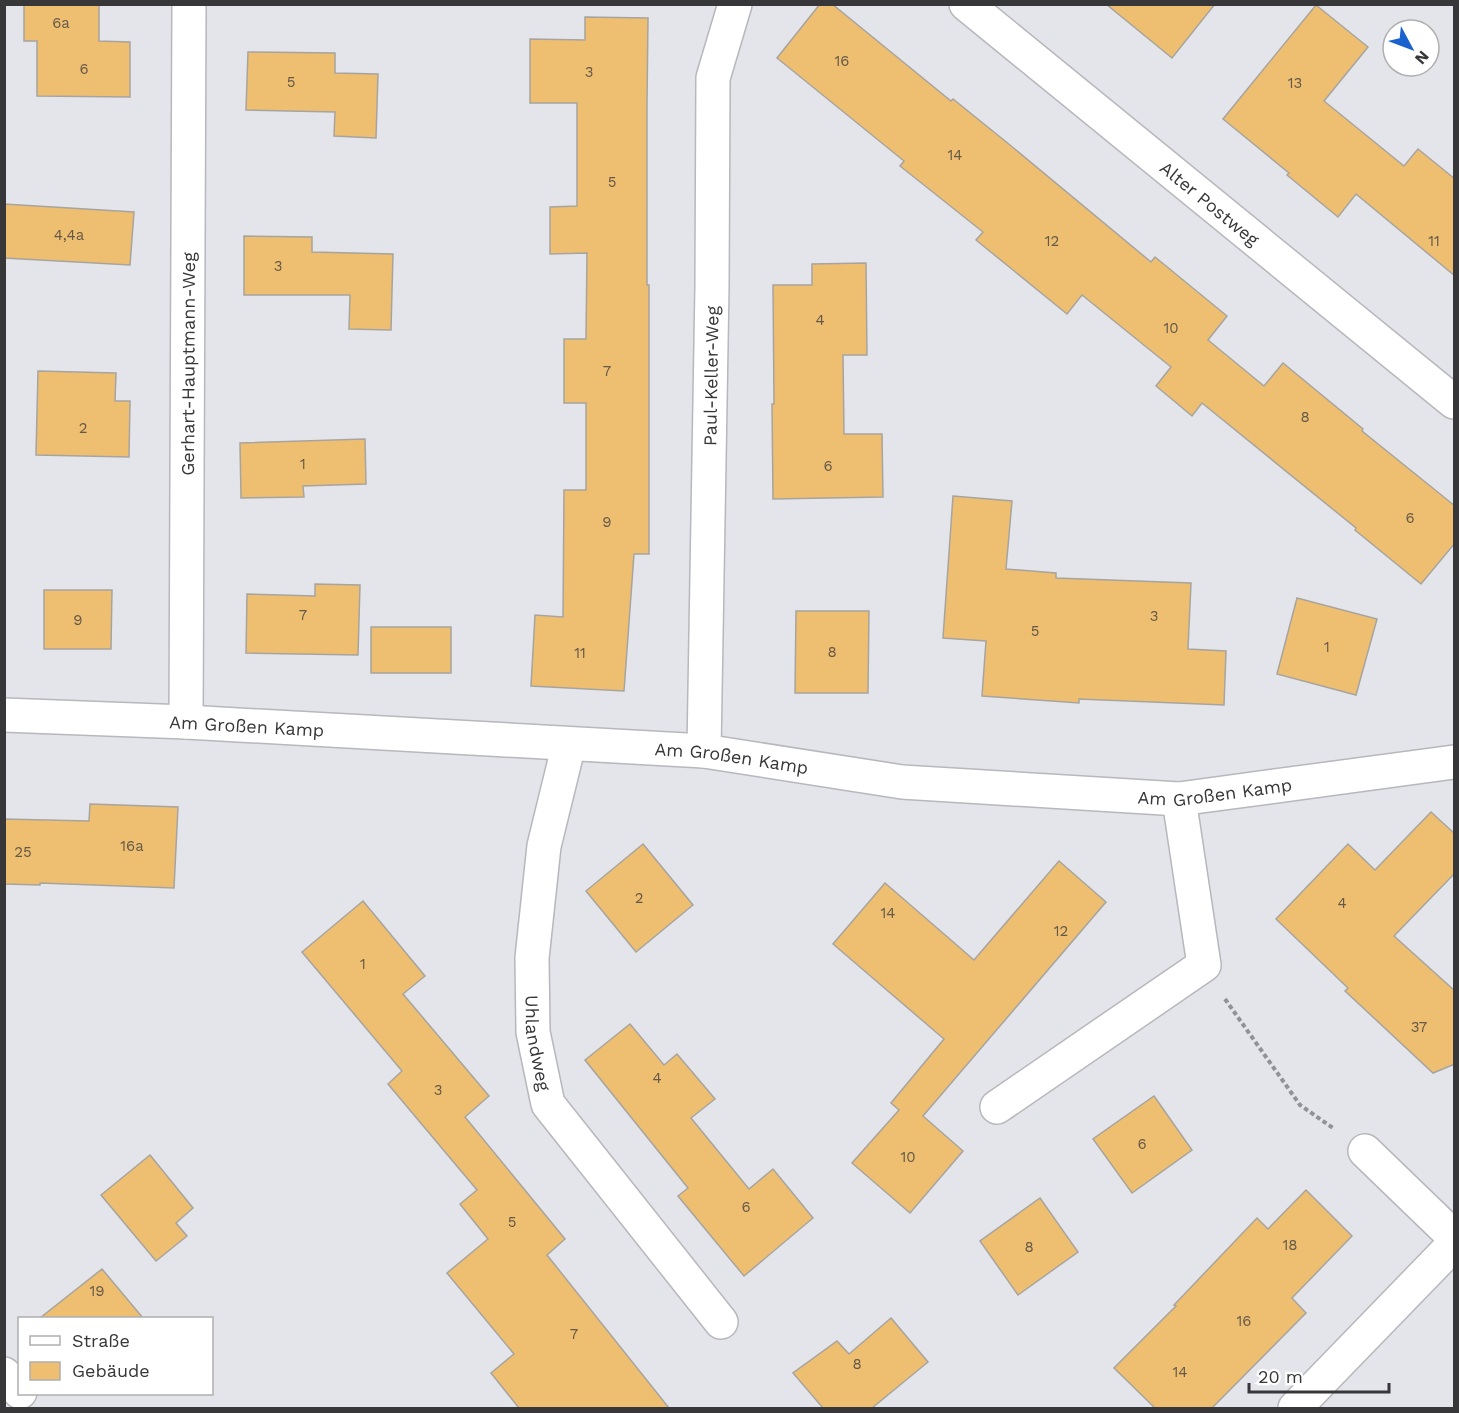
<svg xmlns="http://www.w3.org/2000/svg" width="1459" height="1413" font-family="'Work Sans',sans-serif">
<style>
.building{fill:#efbf71;stroke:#a7a49f;stroke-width:1.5}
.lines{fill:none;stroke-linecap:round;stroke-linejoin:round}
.minor-casing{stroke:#b7b7bd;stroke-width:36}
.path{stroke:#919296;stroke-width:4;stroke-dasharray:4.5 3;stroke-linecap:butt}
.minor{stroke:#fff;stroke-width:33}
.labels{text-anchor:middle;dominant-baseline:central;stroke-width:4.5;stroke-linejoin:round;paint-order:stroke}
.number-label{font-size:15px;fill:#655948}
.street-label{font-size:18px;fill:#37373a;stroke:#fff}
</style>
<rect width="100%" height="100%" fill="#e4e5eb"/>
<!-- building -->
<g class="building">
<path d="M24 4H99V41L130 42V97L37 96V41H24Z"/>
<path d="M820 4H832L951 101 953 99 1010 145 1151 262 1155 257 1227 316 1208 340 1264 386 1283 363 1363 429 1362 431 1455 506V543L1421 584 1355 530 1356 528 1202 403 1192 416 1156 386 1171 367 1082 295 1067 314 976 240 983 232 900 166 904 161 777 58Z"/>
<path d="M1106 4H1215L1172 58Z"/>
<path d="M1316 5 1368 47 1324 101 1404 166 1418 149 1455 179V276L1356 194 1338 217 1287 175 1289 173 1223 119Z"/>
<path d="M585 17 648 18 647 104V285H649V554H634L624 691 531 686 535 615 563 617 564 490H586V403H564V339H586L587 253 550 254V207L577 206V103H530V39L585 40Z"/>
<path d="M248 52 335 53V73L378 74 376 138 334 136 335 112 246 110Z"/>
<path d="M4 204 134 212 130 265 4 258Z"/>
<path d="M244 236 312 237V252L393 254 391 330 349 329 350 295H244Z"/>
<path d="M866 263 867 355H843L844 434H882L883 497 773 499 772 404H774L773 285H812V264Z"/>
<path d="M38 371 116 373 115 401H130L129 457 36 455Z"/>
<path d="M365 439 366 484 303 486 304 497 241 498 240 443Z"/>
<path d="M953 496 1012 501 1006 569 1056 573V578L1191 583 1188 649 1226 651 1224 705 1079 699V703L982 696 986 641 943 638Z"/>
<path d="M315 584 360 585 358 655 246 653 247 594 315 596Z"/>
<path d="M44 590H112L111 649H44Z"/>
<path d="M1297 598 1377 619 1356 695 1277 674Z"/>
<path d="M796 611H869L868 693H795Z"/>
<rect x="371" y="627" width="80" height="46"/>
<path d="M90 804 178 807 174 888 40 883V885L4 884V819L89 821Z"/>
<path d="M1431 812 1455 834V873L1394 936 1455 991V1064L1433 1073 1345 991 1348 988 1276 919 1348 844 1375 870Z"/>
<path d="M643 844 693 905 636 952 586 891Z"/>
<path d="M1059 861 1106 902 923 1116 963 1151 910 1213 852 1163 899 1110 891 1103 944 1039 833 944 885 883 974 960Z"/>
<path d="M363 901 425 976 403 994 489 1096 465 1117 565 1239 547 1255 669 1408H519L491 1373 514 1354 447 1273 488 1239 460 1204 477 1190 388 1084 402 1071 302 952Z"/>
<path d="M630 1024 664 1065 677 1054 715 1099 691 1118 749 1189 773 1169 813 1218 744 1276 678 1196 688 1188 585 1060Z"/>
<path d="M1154 1096 1192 1150 1132 1193 1093 1139Z"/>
<path d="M150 1155 193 1208 176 1223 187 1236 156 1261 101 1195Z"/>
<path d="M1306 1190 1352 1236 1292 1298 1306 1313 1212 1408H1155L1114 1368 1176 1306 1174 1305 1257 1218 1268 1229Z"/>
<path d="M1040 1198 1078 1252 1018 1295 980 1241Z"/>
<path d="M102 1269 143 1318H40Z"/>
<path d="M891 1318 928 1362 872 1408H823L793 1373 837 1341 849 1354Z"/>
</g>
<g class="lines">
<defs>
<g id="minor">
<path id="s1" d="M966 4 1454 402"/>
<path id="s2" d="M4 715 186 722 704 751 902 782 1179 799 1454 762"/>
<path id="s3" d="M186 722 189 4"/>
<path id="s4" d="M569 744 544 846 532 958 533 1032 548 1104 721 1322"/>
<path id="s5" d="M704 751 712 286 713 78 735 4"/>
<path d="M997 1107 1204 965 1179 799"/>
<path d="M1365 1151 1454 1237"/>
<path d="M4 1374 20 1392"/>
<path d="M1295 1408 1454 1244"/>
</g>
</defs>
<!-- minor casing -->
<use href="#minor" class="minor-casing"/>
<!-- path -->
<path class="path" d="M1225 999 1300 1105 1333 1128"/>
<!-- minor -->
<use href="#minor" class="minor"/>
</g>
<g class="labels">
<!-- number labels -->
<g class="number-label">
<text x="61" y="23">6a</text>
<text x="842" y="61">16</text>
<text x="84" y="69">6</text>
<text x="589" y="72">3</text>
<text x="291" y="82">5</text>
<text x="1295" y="83">13</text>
<text x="955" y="155">14</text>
<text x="612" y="182">5</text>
<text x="69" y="235">4,4a</text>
<text x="1052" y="241">12</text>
<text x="1434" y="241">11</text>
<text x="278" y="266">3</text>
<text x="820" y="320">4</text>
<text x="1171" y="328">10</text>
<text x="607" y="371">7</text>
<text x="1305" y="417">8</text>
<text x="83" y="428">2</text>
<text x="303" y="464">1</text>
<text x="828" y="466">6</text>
<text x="1410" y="518">6</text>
<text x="607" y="522">9</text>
<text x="303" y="615">7</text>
<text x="1154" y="616">3</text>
<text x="78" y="620">9</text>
<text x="1035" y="631">5</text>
<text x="1327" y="647">1</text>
<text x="832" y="652">8</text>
<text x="580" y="653">11</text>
<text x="132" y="846">16a</text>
<text x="23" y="852">25</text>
<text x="639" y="898">2</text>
<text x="1342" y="903">4</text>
<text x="888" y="913">14</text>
<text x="1061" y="931">12</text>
<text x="363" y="964">1</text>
<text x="1419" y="1027">37</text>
<text x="657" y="1078">4</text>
<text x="438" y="1090">3</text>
<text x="1142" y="1144">6</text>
<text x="908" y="1157">10</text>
<text x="746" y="1207">6</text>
<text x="512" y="1222">5</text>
<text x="1290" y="1245">18</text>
<text x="1029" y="1247">8</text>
<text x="97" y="1291">19</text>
<text x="1244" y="1321">16</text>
<text x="574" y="1334">7</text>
<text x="857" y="1364">8</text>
<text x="1180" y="1372">14</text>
</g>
<!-- street labels -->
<g class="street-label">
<text stroke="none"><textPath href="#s1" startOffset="315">Alter Postweg</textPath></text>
<text stroke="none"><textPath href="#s3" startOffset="358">Gerhart-Hauptmann-Weg</textPath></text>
<text stroke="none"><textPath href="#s5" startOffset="375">Paul-Keller-Weg</textPath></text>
<text stroke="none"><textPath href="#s2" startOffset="243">Am Großen Kamp</textPath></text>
<text stroke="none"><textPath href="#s2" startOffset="729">Am Großen Kamp</textPath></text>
<text stroke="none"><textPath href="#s2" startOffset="1215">Am Großen Kamp</textPath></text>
<text stroke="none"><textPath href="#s4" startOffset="303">Uhlandweg</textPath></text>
</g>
</g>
<!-- border -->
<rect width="1459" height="1413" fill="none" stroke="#37373a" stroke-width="12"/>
<!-- legend -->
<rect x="18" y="1317" width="195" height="78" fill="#ffffff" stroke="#afafb0" stroke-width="1.5"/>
<rect x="30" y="1336" width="30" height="9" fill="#ffffff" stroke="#afafb0" stroke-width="1.5"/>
<text x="72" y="1347" font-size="18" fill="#37373a">Straße</text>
<rect x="30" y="1362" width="30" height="18" fill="#efbf71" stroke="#afafb0" stroke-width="1.5"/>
<text x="72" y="1377" font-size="18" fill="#37373a">Gebäude</text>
<!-- north arrow -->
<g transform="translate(1411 48) rotate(131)"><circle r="28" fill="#ffffff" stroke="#afafb0" stroke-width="1.5"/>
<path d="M0-4.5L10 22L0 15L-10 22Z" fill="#1962cd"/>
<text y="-9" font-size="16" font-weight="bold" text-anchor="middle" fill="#37373a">N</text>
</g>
<!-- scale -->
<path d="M1249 1383v9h140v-9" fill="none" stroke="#37373a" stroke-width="3"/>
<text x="1258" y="1383" font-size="18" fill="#37373a" stroke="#ffffff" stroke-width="4.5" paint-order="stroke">20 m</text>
</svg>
